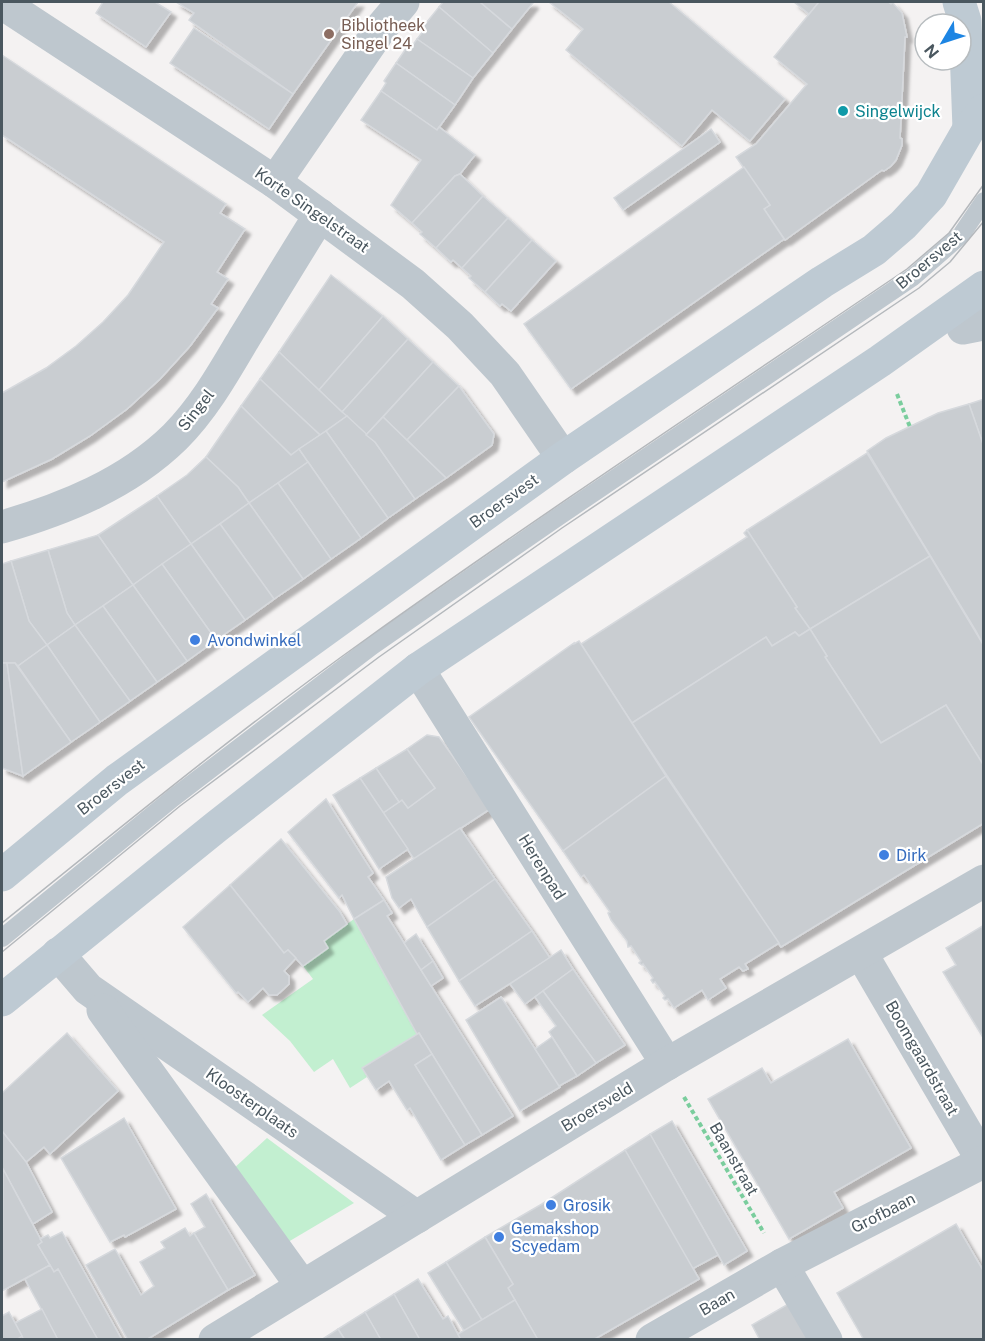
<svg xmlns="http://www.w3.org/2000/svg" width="985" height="1341" font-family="'Public Sans',sans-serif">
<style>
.green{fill:#c2efd0}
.building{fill:#c9cdd1;stroke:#d6d9dd;stroke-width:1.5;filter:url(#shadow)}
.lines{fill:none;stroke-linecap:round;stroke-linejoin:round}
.path{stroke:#7acd9d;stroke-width:4;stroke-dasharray:4.5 3;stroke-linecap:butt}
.lane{stroke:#bec7ce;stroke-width:18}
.street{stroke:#bec7ce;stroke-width:33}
.secondary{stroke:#becad3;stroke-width:33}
.tram{stroke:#b4b8bc;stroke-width:1.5}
.education-dot{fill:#8d6e63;stroke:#fff;stroke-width:2}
.culture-dot{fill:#0f9aa8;stroke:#fff;stroke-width:2}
.shop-dot{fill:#3f7fe0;stroke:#fff;stroke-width:2}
.labels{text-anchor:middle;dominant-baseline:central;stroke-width:4.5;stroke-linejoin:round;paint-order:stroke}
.education-label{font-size:16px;fill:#785e54;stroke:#fff;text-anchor:start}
.culture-label{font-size:16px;fill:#0d838f;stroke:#fff;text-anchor:start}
.street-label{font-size:16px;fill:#4a575f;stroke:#fff}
.shop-label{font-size:16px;fill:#366cbe;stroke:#fff;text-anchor:start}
</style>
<defs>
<filter id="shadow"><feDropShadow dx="5.5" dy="5.5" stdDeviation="1.5" flood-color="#0004"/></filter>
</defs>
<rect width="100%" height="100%" fill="#f4f2f2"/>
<!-- green -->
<g class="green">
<path d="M354 919 417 1034 362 1068 367 1077 350 1088 333 1059 314 1072 290 1041 262 1015 313 979 303 966 327 948 324 941Z"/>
<path d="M267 1138 354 1203 283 1245 232 1170Z"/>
</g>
<!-- building -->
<g class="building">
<path d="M103 2H155L171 12 146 47 96 13Z"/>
<path d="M176 2H358L293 94 189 20 194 13Z"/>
<path d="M443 2H480L512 29 493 53 439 7Z"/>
<path d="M480 2H531L533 3 512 29Z"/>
<path d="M549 2H669L785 99 750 141 712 110 682 146 566 50 583 29Z"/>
<path d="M794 2H819L809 14Z"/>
<path d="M819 2H888L891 4 892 2 902 13 907 37H905L900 138 902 139V145L896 160 891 166 884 171 882 170 785 240 764 209 770 205 736 157 756 144 807 84 774 57Z"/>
<path d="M439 7 493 53 473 78 417 39 424 30 422 28Z"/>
<path d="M194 28 293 94 269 129 170 63Z"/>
<path d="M417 39 473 78 455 105 396 63 407 47 410 49Z"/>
<path d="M2 55 226 204 220 213 245 229 217 272 228 279 211 304 218 308 190 346 160 379 127 409 90 436 52 459 2 482V393L46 368 76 346 103 322 128 295 164 242 2 135Z"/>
<path d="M396 63 455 105 437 130 381 91 386 83 384 81Z"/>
<path d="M381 91 437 130 439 127 475 155 460 174 455 176 412 223 391 205 421 160 361 120Z"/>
<path d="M711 129 720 142 623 210 614 198Z"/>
<path d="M744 167 770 205 764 209 784 239 571 389 524 324Z"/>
<path d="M460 174 483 196 436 248 420 234 422 232 412 223 455 176Z"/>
<path d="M483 196 508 218 462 268 453 260 451 262 436 248Z"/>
<path d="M508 218 532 240 485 292 469 278 471 276 462 268Z"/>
<path d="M532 240 556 261 511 311 502 304 500 306 485 292Z"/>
<path d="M331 275 383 316 319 390 279 352Z"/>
<path d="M383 316 408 339 342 412 319 390Z"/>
<path d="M408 339 433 362 366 435 342 412Z"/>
<path d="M279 352 342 412 347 416 320 435 260 379Z"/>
<path d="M433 362 459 386 407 440 383 417Z"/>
<path d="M260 379 320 435 291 455 241 406Z"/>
<path d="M459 386 494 434 492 445 446 478 407 440Z"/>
<path d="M984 399V447L969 404Z"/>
<path d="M969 404 984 447V646L976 631 867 451 886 438 938 413Z"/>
<path d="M241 406 291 455 299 449 308 462 249 503 238 487 206 457Z"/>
<path d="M347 416 375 442 415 499 388 518 326 431Z"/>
<path d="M383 417 446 478 415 499 375 442 366 435Z"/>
<path d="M326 431 388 518 361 538 299 449Z"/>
<path d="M867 453 930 556 810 629 795 608 797 607 747 530Z"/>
<path d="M206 457 238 487 249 503 191 544 157 496 187 475Z"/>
<path d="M308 462 361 538 331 559 278 483Z"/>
<path d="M278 483 331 559 303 579 249 503Z"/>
<path d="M157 496 191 544 133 585 98 535Z"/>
<path d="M249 503 303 579 274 599 220 524Z"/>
<path d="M220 524 274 599 245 620 191 544Z"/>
<path d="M747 530 797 607 795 608 810 629 799 636 795 632 772 646 766 637 632 723 581 644 747 537 744 533Z"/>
<path d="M98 535 133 585 75 625 67 613 48 550Z"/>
<path d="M191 544 245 620 216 640 162 564Z"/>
<path d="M48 550 67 613 75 625 47 645 29 621 11 561Z"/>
<path d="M930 556 984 646V766L946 705 881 743 825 657 827 656 810 629Z"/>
<path d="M11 561 29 621 47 645 18 666 15 663H2V564Z"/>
<path d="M162 564 216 640 187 661 133 585Z"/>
<path d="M133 585 187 661 157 682 103 606Z"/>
<path d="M103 606 157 682 130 701 75 625Z"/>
<path d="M75 625 130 701 100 722 47 645Z"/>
<path d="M810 629 827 656 825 657 881 743 946 705 984 766V823L781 947 632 723 766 637 772 646 795 632 799 636Z"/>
<path d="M579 641 666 776 563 851 469 717 574 643V644Z"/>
<path d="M47 645 100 722 71 742 18 666Z"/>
<path d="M2 663H7L23 776 2 768Z"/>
<path d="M7 663H15L71 742 23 776Z"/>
<path d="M427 735 439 737 490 809 414 859 383 813 402 800 408 808 435 788 407 749Z"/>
<path d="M407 749 435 788 408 808 402 800 399 802 376 768Z"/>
<path d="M376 768 399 802 383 813 360 778Z"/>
<path d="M666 776 779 943 745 964 748 969 743 971 739 967 720 979 726 988 708 1000 702 990 674 1008 668 999 665 1000 663 998 665 996 655 982 653 983 651 980 653 978 643 964 642 965 639 963 641 961 631 946 628 947 627 941 611 920 608 913 610 912 584 875 581 877 563 851Z"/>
<path d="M360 778 408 849 379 869 333 795Z"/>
<path d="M326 799 373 873 368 877 384 900 354 919 342 895 339 898 288 832Z"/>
<path d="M460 828 495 879 427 927 411 899 399 908 392 898 386 877Z"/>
<path d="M281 839 340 912 347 924 324 941 328 948 303 966 288 950 284 953 230 885Z"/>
<path d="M495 879 532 931 459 981 427 927Z"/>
<path d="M230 885 284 953 288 950 296 958 284 971 289 976V984L277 995H269L263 988 248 1002 238 992 236 993 183 927Z"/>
<path d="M384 900 392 913 387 916 513 1116 482 1135 419 1033 417 1034 354 919Z"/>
<path d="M984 925V1039L943 972 956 965 946 948Z"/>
<path d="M532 931 550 958 475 1006 459 981Z"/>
<path d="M416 934 433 961 421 970 404 943Z"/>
<path d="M561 950 573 969 525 1004 510 984Z"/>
<path d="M433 961 443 978 431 986 421 970Z"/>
<path d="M573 969 625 1045 596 1063 543 991Z"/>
<path d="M543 991 596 1063 577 1076 549 1032 556 1026 535 997Z"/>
<path d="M501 997 560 1087 520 1111 466 1020Z"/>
<path d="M67 1033 118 1091 50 1154 44 1147 26 1162 2 1131V1093Z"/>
<path d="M419 1033 432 1054 415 1065 465 1145 441 1160 410 1108 407 1110 389 1081 376 1090 362 1068Z"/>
<path d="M552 1037 577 1076 559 1086 535 1049Z"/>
<path d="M848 1039 911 1148 834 1192 843 1208 789 1239 708 1099 762 1068 771 1083Z"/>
<path d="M432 1054 482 1135 465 1145 415 1065Z"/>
<path d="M124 1118 176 1209 125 1237 124 1235 110 1242 61 1158Z"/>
<path d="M672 1121 747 1251 724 1265 650 1134Z"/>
<path d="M2 1131 26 1162 52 1212 33 1224 2 1167Z"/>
<path d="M650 1134 718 1255 692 1269 625 1150Z"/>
<path d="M625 1150 699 1279 593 1340H538L508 1288 513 1284 485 1237 542 1204Z"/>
<path d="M3 1169 42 1242 38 1245 50 1265 2 1291Z"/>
<path d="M206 1194 255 1275 228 1290 194 1233 205 1227 191 1204Z"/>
<path d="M956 1224 984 1272V1340H864L837 1293Z"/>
<path d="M185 1228 190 1236 194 1233 228 1290 146 1340H128L86 1265 115 1249 141 1295 154 1286 140 1262 165 1248 161 1242Z"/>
<path d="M62 1232 91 1284 122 1340H98L58 1269 54 1272 38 1245 42 1242 40 1239 48 1235 50 1238Z"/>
<path d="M485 1237 513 1284 508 1288 515 1300 482 1320 446 1262Z"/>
<path d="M446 1262 482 1320 464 1331 428 1273Z"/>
<path d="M50 1265 54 1272 58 1269 98 1340H58L25 1279Z"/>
<path d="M418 1279 443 1319 448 1316 461 1340H420L394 1294Z"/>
<path d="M394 1294 420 1340H381L365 1312Z"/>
<path d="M515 1300 538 1340H461L458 1334Z"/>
<path d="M790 1303 812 1340H760L752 1325Z"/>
<path d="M42 1309 58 1340H24L15 1323Z"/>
<path d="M9 1312 22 1336 16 1340H2V1316Z"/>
<path d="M365 1312 381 1340H345L338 1329Z"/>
<path d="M338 1329 345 1340H321Z"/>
</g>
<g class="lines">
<!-- path -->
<g class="path">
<path d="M897 394 910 427"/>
<path d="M684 1097 764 1233"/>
</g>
<!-- lane -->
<path class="lane" d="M2 938 173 798 372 646 555 519 913 277 961 235 984 201"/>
<!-- street -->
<g class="street">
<path d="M2 3 275 182 413 284 460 326 505 374 563 458"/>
<path d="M275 182 381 28 403 2"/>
<path d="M963 328 984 324"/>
<path d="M2 527C64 509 127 484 175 437 203 409 223 374 243 340 269 298 294 256 320 215"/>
<path d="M418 669 667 1064"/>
<path d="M861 953 984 1163"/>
<path d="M58 954 88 989 417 1217"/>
<path d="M103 1010 302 1286"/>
<path d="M782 1265 826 1340"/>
<path d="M215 1340 667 1064 984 881"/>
<path d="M652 1340 782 1265 983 1162"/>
</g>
<!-- secondary -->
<g class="secondary">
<path d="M959 2 965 21 969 129"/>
<path d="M2 875 117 780 563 458 822 282 874 250 903 225 931 195 969 129 984 110"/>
<path d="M2 1000 216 827 418 669 880 361 984 287"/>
</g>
<!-- tram -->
<g class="tram">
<path d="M2 923C122 826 243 727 369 637 546 511 727 391 907 269L949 233 984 184"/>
<path d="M2 952 180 806 379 657 562 528 919 288 950 262 984 221"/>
</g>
</g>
<!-- markers -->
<circle class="education-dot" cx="329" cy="34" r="6"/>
<circle class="culture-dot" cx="843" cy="111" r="6"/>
<g class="shop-dot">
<circle cx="195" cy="640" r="6"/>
<circle cx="884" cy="855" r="6"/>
<circle cx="551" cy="1205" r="6"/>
<circle cx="499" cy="1237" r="6"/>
</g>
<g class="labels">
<!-- education labels -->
<g class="education-label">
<text x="341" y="25">Bibliotheek<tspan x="341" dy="18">Singel 24</tspan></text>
</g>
<!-- culture labels -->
<g class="culture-label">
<text x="855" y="111">Singelwijck</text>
</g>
<!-- street labels -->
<g class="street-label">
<text transform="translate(312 210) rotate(35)">Korte Singelstraat</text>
<text transform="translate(929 260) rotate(-40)">Broersvest</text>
<text transform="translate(196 410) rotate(-52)">Singel</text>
<text transform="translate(504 501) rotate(-36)">Broersvest</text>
<text transform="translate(111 787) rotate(-38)">Broersvest</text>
<text transform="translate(542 867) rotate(58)">Herenpad</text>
<text transform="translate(922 1058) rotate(60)">Boomgaardstraat</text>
<text transform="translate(252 1103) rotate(35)">Kloosterplaats</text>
<text transform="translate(597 1107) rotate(-31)">Broersveld</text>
<text transform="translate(734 1159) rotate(60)">Baanstraat</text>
<text transform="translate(883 1213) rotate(-27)">Grofbaan</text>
<text transform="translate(717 1302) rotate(-30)">Baan</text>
</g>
<!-- shop labels -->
<g class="shop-label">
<text x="207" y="640">Avondwinkel</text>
<text x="896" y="855">Dirk</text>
<text x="563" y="1205">Grosik</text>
<text x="511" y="1228">Gemakshop<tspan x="511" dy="18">Scyedam</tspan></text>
</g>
</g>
<!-- border -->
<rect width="985" height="1341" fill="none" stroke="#4a575f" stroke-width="6"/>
<!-- north arrow -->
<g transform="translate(943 42) rotate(231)"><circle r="28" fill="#ffffff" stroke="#b7bcbf" stroke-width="1.5"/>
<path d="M0-4.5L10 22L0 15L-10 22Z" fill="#1d85e3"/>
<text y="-9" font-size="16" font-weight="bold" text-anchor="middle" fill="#4a575f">N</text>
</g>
</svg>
